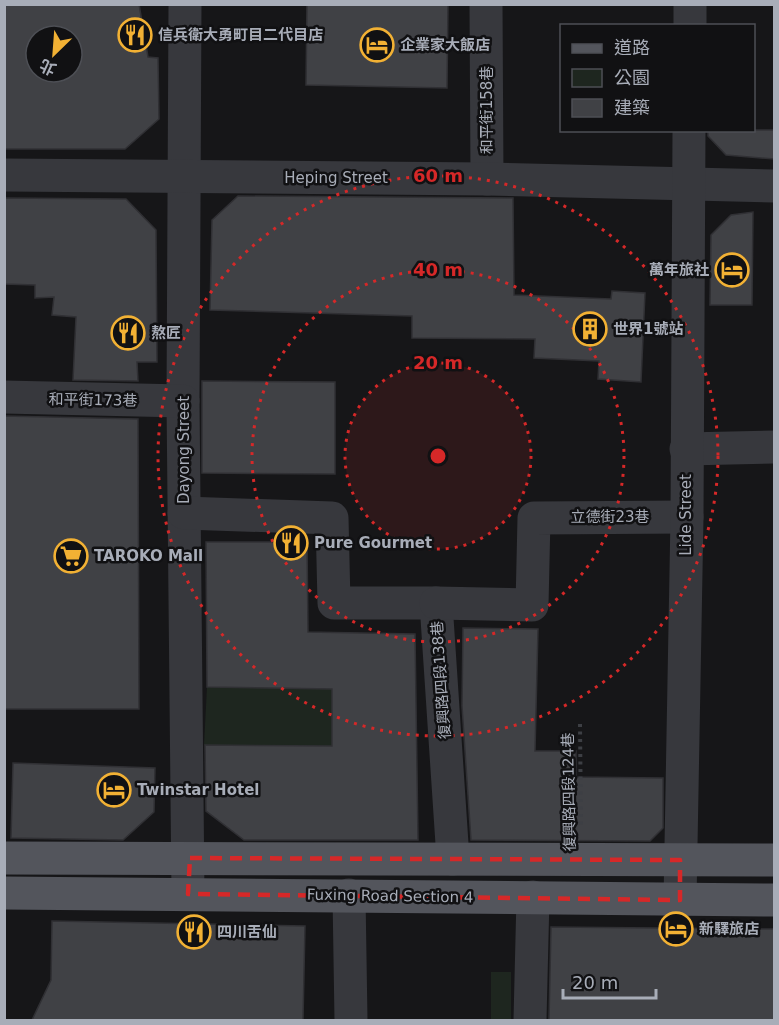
<svg xmlns="http://www.w3.org/2000/svg" width="779" height="1025" font-family="'DejaVu Sans','Noto Sans TC',sans-serif">
<style>
.green{fill:#1e261f}
.building{fill:#404145;stroke:#303034;stroke-width:1.5;fill-rule:evenodd}
.lines{fill:none;stroke-linecap:round;stroke-linejoin:round}
.path{stroke:#3d3f44;stroke-width:4;stroke-dasharray:3 4.5;stroke-linecap:butt}
.minor{stroke:#37383d;stroke-width:33}
.major{stroke:#53555c;stroke-width:33}
.marked{fill:none;stroke:#d62828;stroke-width:4.5;stroke-dasharray:12 8;stroke-linejoin:round}
.ring{fill:none;stroke:#d62828;stroke-width:3;stroke-dasharray:3 6}
.labels{text-anchor:middle;dominant-baseline:central;stroke-width:5;stroke-linejoin:round;paint-order:stroke}
.poi-label{font-size:15px;font-weight:bold;fill:#a8adb8;stroke:#111113;text-anchor:start}
.street-label{font-size:15px;fill:#a8adb8;stroke:#111113}
.centre{fill:#d62828;stroke:#111113;stroke-width:3}
.ring-label{font-size:18px;text-anchor:middle;font-weight:bold;fill:#d62828;stroke:#111113;stroke-width:5;stroke-linejoin:round;paint-order:stroke}
</style>
<rect width="100%" height="100%" fill="#161618"/>
<!-- green -->
<g class="green">
<path d="M207 687 332 689V746L204 745Z"/>
<rect x="491" y="972" width="20" height="48"/>
</g>
<!-- building -->
<g class="building">
<path d="M4 4H139L148 57 158 58 159 119 125 149H4ZM36 36H72V72H36Z"/>
<path d="M307 4H448L447 88 306 85Z"/>
<path d="M708 130H774V159L726 155 708 136Z"/>
<path d="M238 196 513 198 514 295 611 299 612 291 645 293 641 382 598 379 599 361 534 358 535 339 412 338V316L210 310 212 220Z"/>
<path d="M4 198 126 199 156 230 157 362H137L138 381 73 380 76 317 52 315 54 297 35 298V285L4 284Z"/>
<path d="M753 212 752 305H710L711 235 731 215Z"/>
<path d="M202 381 335 382V474L202 473Z"/>
<path d="M4 416 138 419 139 709H4Z"/>
<path d="M206 542H307L308 632 415 634 418 840H244L206 811 205 745 332 746V689L207 687Z"/>
<path d="M463 628 538 629 535 751H576V777L663 778V828L650 841 471 840 462 706Z"/>
<path d="M13 763 155 768 154 812 123 840 11 838Z"/>
<path d="M52 921 305 926 303 1020H32L51 980Z"/>
<path d="M551 927 774 929V1020H549Z"/>
</g>
<g class="lines">
<!-- path -->
<path class="path" d="M580 724 581 828"/>
<!-- minor -->
<g class="minor">
<path d="M185 4 183 401 188 894"/>
<path d="M486 4 487 179"/>
<path d="M690 26V4"/>
<path d="M4 175 487 179 774 186"/>
<path d="M4 397 183 401"/>
<path d="M686 449 774 447"/>
<path d="M184 513 332 518 334 603H436L453 859"/>
<path d="M436 603 532 605 534 518 687 517"/>
<path d="M349 895 351 1020"/>
<path d="M680 900 687 517 689 130"/>
<path d="M530 1020 533 897"/>
</g>
<!-- major -->
<g class="major">
<path d="M4 858 774 860"/>
<path d="M4 893 774 900"/>
</g>
</g>
<!-- marked area -->
<path class="marked" d="M190 858 680 860V900L188 894Z"/>
<!-- distance rings -->
<circle cx="438" cy="456" r="93" fill="#d62828" fill-opacity=".12"/>
<g class="ring">
<circle cx="438" cy="456" r="93"/>
<circle cx="438" cy="456" r="186"/>
<circle cx="438" cy="456" r="280"/>
</g>
<!-- icons -->
<defs>
<symbol id="restaurant-ring" viewBox="-11 -11 22 22"><circle r="9.5" fill="#111113" stroke="#f2b134" stroke-width="1.5"/><path d="M-5-6h1v4h1v-4h1v4h1v-4h1v5L-1.5 .5V6h-2V.5L-5-1ZM5-6V6H3V1.5H1.5Q1.5-4 5-6Z" fill="#f2b134"/></symbol>
<symbol id="hotel-ring" viewBox="-11 -11 22 22"><circle r="9.5" fill="#111113" stroke="#f2b134" stroke-width="1.5"/><path d="M-6-4.5h1.5V1H6V5H4.5V3h-9V5H-6ZM-4 0a1.8 1.8 0 1 1 3.6 0ZM.5 0V-2.5h3Q6-2.5 6 0Z" fill="#f2b134"/></symbol>
<symbol id="building-ring" viewBox="-11 -11 22 22"><circle r="9.5" fill="#111113" stroke="#f2b134" stroke-width="1.5"/><path d="M-4-6H4V6H1V3H-1V6H-4ZM-2.5-4.3h1.7v1.8h-1.7ZM.8-4.3h1.7v1.8H.8ZM-2.5-1h1.7V.8h-1.7ZM.8-1h1.7V.8H.8Z" fill="#f2b134"/></symbol>
<symbol id="supermarket-ring" viewBox="-11 -11 22 22"><circle r="9.5" fill="#111113" stroke="#f2b134" stroke-width="1.5"/><path d="M-6-5.5h2.5l.6 2H6L4.5 2H-2.5L-4.4-4H-6ZM-1.5 3.2a1.3 1.3 0 1 0 .1 0ZM3 3.2a1.3 1.3 0 1 0 .1 0Z" fill="#f2b134"/></symbol>
</defs>
<g fill-rule="evenodd">
<use href="#restaurant-ring" x="116" y="16" width="38" height="38"/>
<use href="#hotel-ring" x="358" y="26" width="38" height="38"/>
<use href="#hotel-ring" x="713" y="251" width="38" height="38"/>
<use href="#building-ring" x="571" y="310" width="38" height="38"/>
<use href="#restaurant-ring" x="109" y="314" width="38" height="38"/>
<use href="#restaurant-ring" x="272" y="524" width="38" height="38"/>
<use href="#supermarket-ring" x="52" y="537" width="38" height="38"/>
<use href="#hotel-ring" x="95" y="771" width="38" height="38"/>
<use href="#hotel-ring" x="657" y="910" width="38" height="38"/>
<use href="#restaurant-ring" x="175" y="913" width="38" height="38"/>
</g>
<g class="labels">
<!-- poi labels -->
<g class="poi-label">
<text x="158" y="35">信兵衛大勇町目二代目店</text>
<text x="400" y="45">企業家大飯店</text>
<text x="709" y="270" text-anchor="end">萬年旅社</text>
<text x="613" y="329">世界1號站</text>
<text x="151" y="333">熬匠</text>
<text x="314" y="543">Pure Gourmet</text>
<text x="94" y="556">TAROKO Mall</text>
<text x="137" y="790">Twinstar Hotel</text>
<text x="699" y="929">新驛旅店</text>
<text x="217" y="932">四川舌仙</text>
</g>
<!-- street labels -->
<g class="street-label">
<text transform="translate(487 110) rotate(-90)">和平街158巷</text>
<text x="336" y="178">Heping Street</text>
<text transform="translate(93 400) rotate(1)">和平街173巷</text>
<text transform="translate(184 450) rotate(-90)">Dayong Street</text>
<text transform="translate(686 515) rotate(-90)">Lide Street</text>
<text x="610" y="517">立德街23巷</text>
<text transform="translate(441 680) rotate(-94)">復興路四段138巷</text>
<text transform="translate(569 792) rotate(-91)">復興路四段124巷</text>
<text transform="translate(390 896) rotate(1)">Fuxing Road Section 4</text>
</g>
</g>
<circle cx="438" cy="456" r="9" class="centre"/>
<g class="ring-label">
<text x="438" y="182">60 m</text>
<text x="438" y="276">40 m</text>
<text x="438" y="369">20 m</text>
</g>
<!-- border -->
<rect width="779" height="1025" fill="none" stroke="#a8adb8" stroke-width="12"/>
<!-- legend -->
<rect x="560" y="24" width="195" height="108" fill="#111113" stroke="#4d4f55" stroke-width="1.5"/>
<rect x="572" y="44" width="30" height="9" fill="#53555c" stroke="#4d4f55" stroke-width="1.5"/>
<text x="614" y="54" font-size="18" fill="#a8adb8">道路</text>
<rect x="572" y="69" width="30" height="18" fill="#1e261f" stroke="#4d4f55" stroke-width="1.5"/>
<text x="614" y="84" font-size="18" fill="#a8adb8">公園</text>
<rect x="572" y="99" width="30" height="18" fill="#404145" stroke="#4d4f55" stroke-width="1.5"/>
<text x="614" y="114" font-size="18" fill="#a8adb8">建築</text>
<!-- north arrow -->
<g transform="translate(54 54) rotate(205)"><circle r="28" fill="#111113" stroke="#4d4f55" stroke-width="1.5"/>
<path d="M0-4.5L10 22L0 15L-10 22Z" fill="#f2b134"/>
<text y="-9" font-size="16" font-weight="bold" text-anchor="middle" fill="#a8adb8">北</text>
</g>
<!-- scale -->
<path d="M563 989v9h93v-9" fill="none" stroke="#a8adb8" stroke-width="3"/>
<text x="572" y="989" font-size="18" fill="#a8adb8" stroke="#111113" stroke-width="4.5" paint-order="stroke">20 m</text>
</svg>
